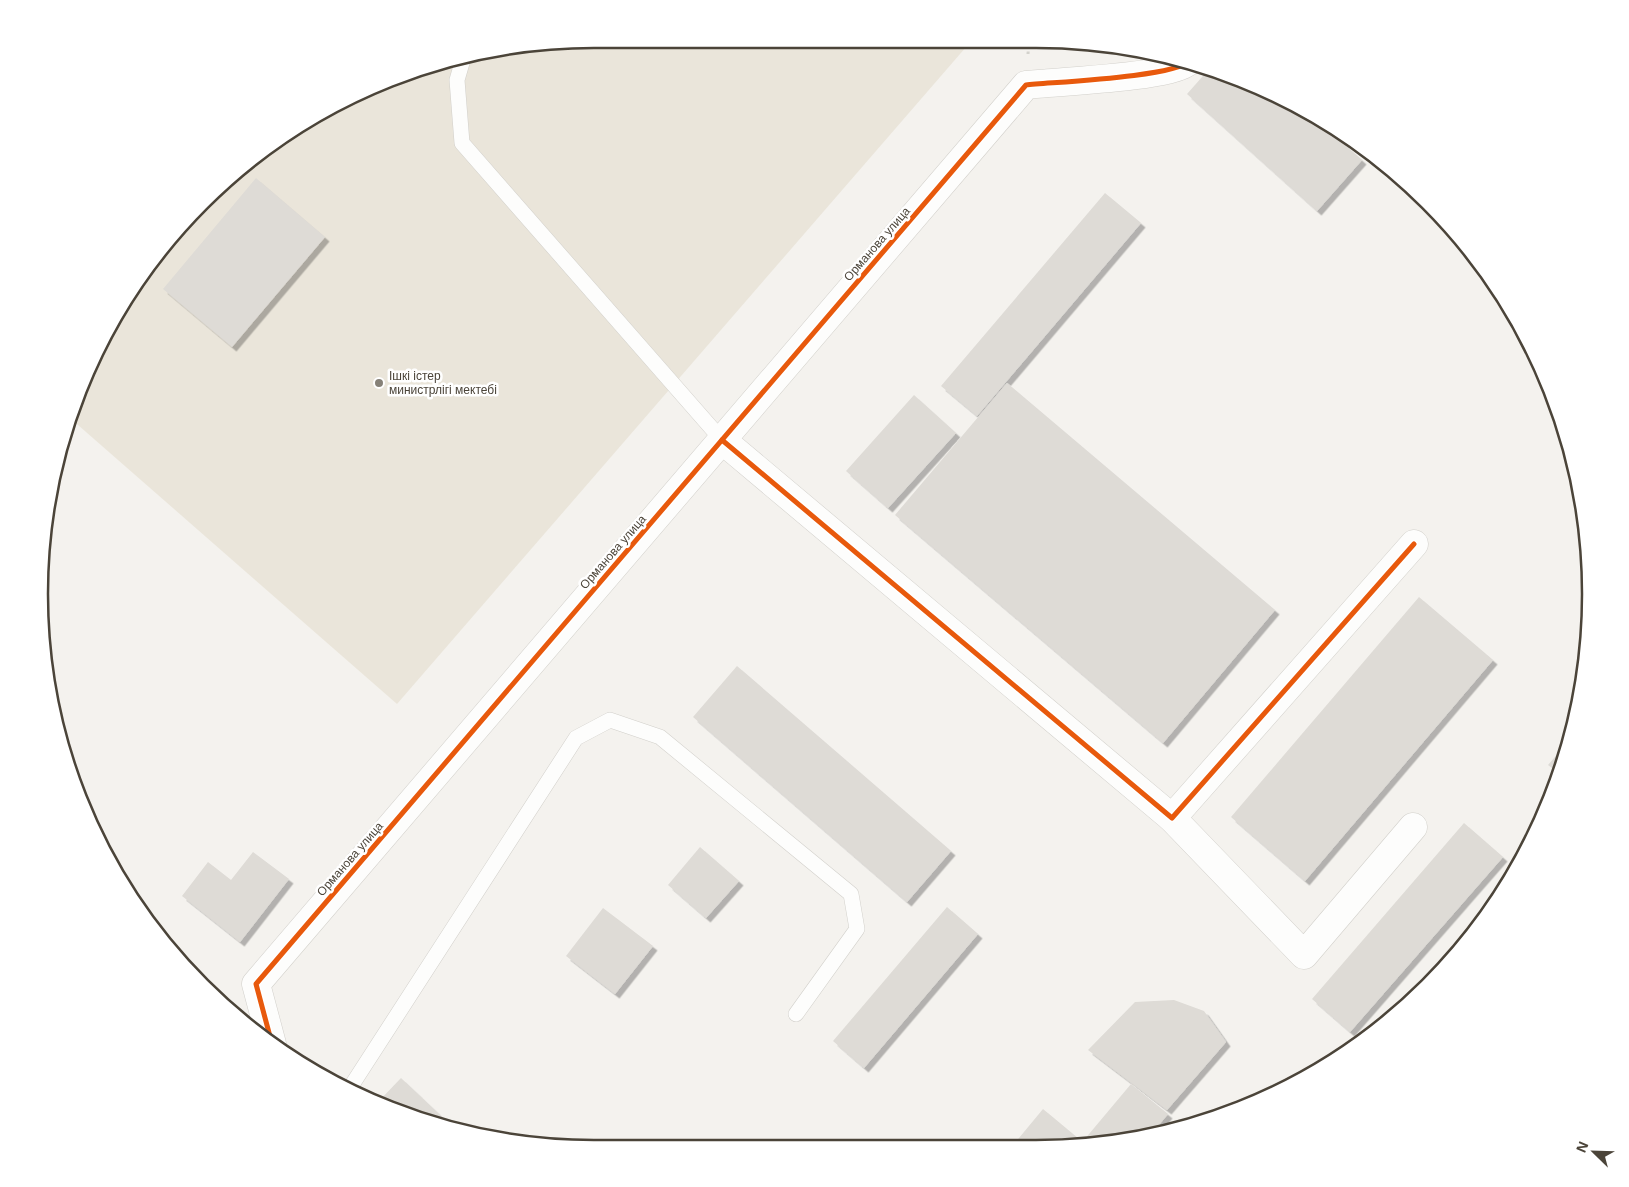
<svg xmlns="http://www.w3.org/2000/svg" width="1629" height="1187" font-family="Helvetica,sans-serif">
<style>
.education{fill:#eae5da}
.building{fill:#dedbd6;filter:url(#shadow)}
.lines{fill:none;stroke-linecap:round;stroke-linejoin:round}
.service-casing{stroke:#d2d0cb;stroke-width:16}
.minor-casing{stroke:#d2d0cb;stroke-width:29}
.path{stroke:#d3d2cc;stroke-width:3;stroke-dasharray:2.5 2.5;stroke-linecap:butt}
.service{stroke:#fdfdfc;stroke-width:15}
.minor{stroke:#fdfdfc;stroke-width:28}
.cycleway-casing{stroke:#fff;stroke-width:8}
.cycleway{stroke:#e8590c;stroke-width:5}
.poi-dot{fill:#868178;stroke:#fff;stroke-width:2}
.labels{text-anchor:middle;dominant-baseline:central;stroke-width:5;stroke-linejoin:round;paint-order:stroke}
.street-label{font-size:12px;fill:#4b4439;stroke:#fff}
.poi-label{font-size:12px;fill:#4b4439;stroke:#fff;text-anchor:start}
.rim{fill:none;stroke:#4b4439;stroke-width:2.5}
</style>
<defs>
<filter id="shadow"><feDropShadow dx="4.5" dy="4.5" stdDeviation="0" flood-color="#0004"/></filter>
</defs>
<rect width="100%" height="100%" fill="#f4f2ee"/>
<!-- education -->
<path class="education" d="M593 39H973L397 704 70 418 96 348 177 228 286 132 348 96 450 58Z"/>
<!-- building -->
<g class="building">
<path d="M1210 68 1248 81 1310 114 1362 160 1317 211 1187 94Z"/>
<path d="M256 178 325 237 232 347 163 289Z"/>
<path d="M1105 193 1141 223 977 416 941 386Z"/>
<path d="M1007 383 1275 610 1163 743 895 515Z"/>
<path d="M914 395 956 433 888 508 846 471Z"/>
<path d="M1419 597 1493 660 1305 881 1231 817Z"/>
<path d="M737 666 951 851 907 902 693 717Z"/>
<path d="M1568 742 1561 772 1560 774 1548 765Z"/>
<path d="M1464 823 1503 857 1350 1032 1312 999Z"/>
<path d="M700 847 739 881 706 918 668 885Z"/>
<path d="M253 852 289 879 240 942 182 896 208 862 231 880Z"/>
<path d="M947 907 978 934 864 1068 833 1041Z"/>
<path d="M603 908 653 946 615 994 566 956Z"/>
<path d="M148 922 164 935 161 939 154 931Z"/>
<path d="M1174 1000 1204 1011 1226 1042 1167 1110 1088 1050 1135 1002Z"/>
<path d="M401 1078 456 1130 378 1102Z"/>
<path d="M1131 1084 1168 1114 1153 1132 1108 1143 1088 1144 1084 1140Z"/>
<path d="M1043 1109 1085 1144H1014Z"/>
</g>
<g class="lines">
<defs>
<g id="service">
<path d="M464 56 457 80 462 143 722 440"/>
<path d="M348 1091 576 738 610 720 660 737 851 894 857 929 796 1014"/>
</g>
<g id="minor">
<path d="M722 440 1172 818 1414 544"/>
<path d="M1172 818 1304 955 1413 827"/>
<path d="M272 1044 256 984 1026 85C1054 82 1175 77 1189 61"/>
</g>
</defs>
<!-- service casing -->
<use href="#service" class="service-casing"/>
<!-- minor casing -->
<use href="#minor" class="minor-casing"/>
<!-- path -->
<path class="path" d="M1028 54 1029 39"/>
<!-- service -->
<use href="#service" class="service"/>
<!-- minor -->
<use href="#minor" class="minor"/>
<defs>
<g id="cycleway">
<path d="M722 440 1172 818 1414 544"/>
<path d="M272 1044 256 984 1026 85C1054 82 1175 77 1189 61"/>
</g>
</defs>
<!-- cycleway casing -->
<use href="#cycleway" class="cycleway-casing"/>
<!-- cycleway -->
<use href="#cycleway" class="cycleway"/>
</g>
<!-- markers -->
<circle class="poi-dot" cx="379" cy="383" r="5"/>
<g class="labels">
<!-- street labels -->
<g class="street-label">
<text transform="translate(877 244) rotate(-49)">Орманова улица</text>
<text transform="translate(613 552) rotate(-49)">Орманова улица</text>
<text transform="translate(350 859) rotate(-49)">Орманова улица</text>
</g>
<!-- poi labels -->
<g class="poi-label">
<text x="389" y="376">Ішкі істер<tspan x="389" dy="14">министрлігі мектебі</tspan></text>
</g>
</g>
<!-- crop -->
<path d="M0 0H1629V1187H0ZM594 48H1036A546 546 0 0 1 1582 594V594A546 546 0 0 1 1036 1140H594A546 546 0 0 1 48 594V594A546 546 0 0 1 594 48Z" fill="#fff" fill-rule="evenodd"/>
<path class="rim" d="M594 48H1036A546 546 0 0 1 1582 594V594A546 546 0 0 1 1036 1140H594A546 546 0 0 1 48 594V594A546 546 0 0 1 594 48Z"/>
<!-- north arrow -->
<g transform="translate(1594 1152) rotate(293)" stroke="#ffffff" stroke-width="4" paint-order="stroke">
<path d="M0-4L9 19L0 12L-9 19Z" fill="#4b4439"/>
<text y="-8" font-size="14" font-weight="bold" text-anchor="middle" fill="#4b4439">N</text>
</g>
</svg>
